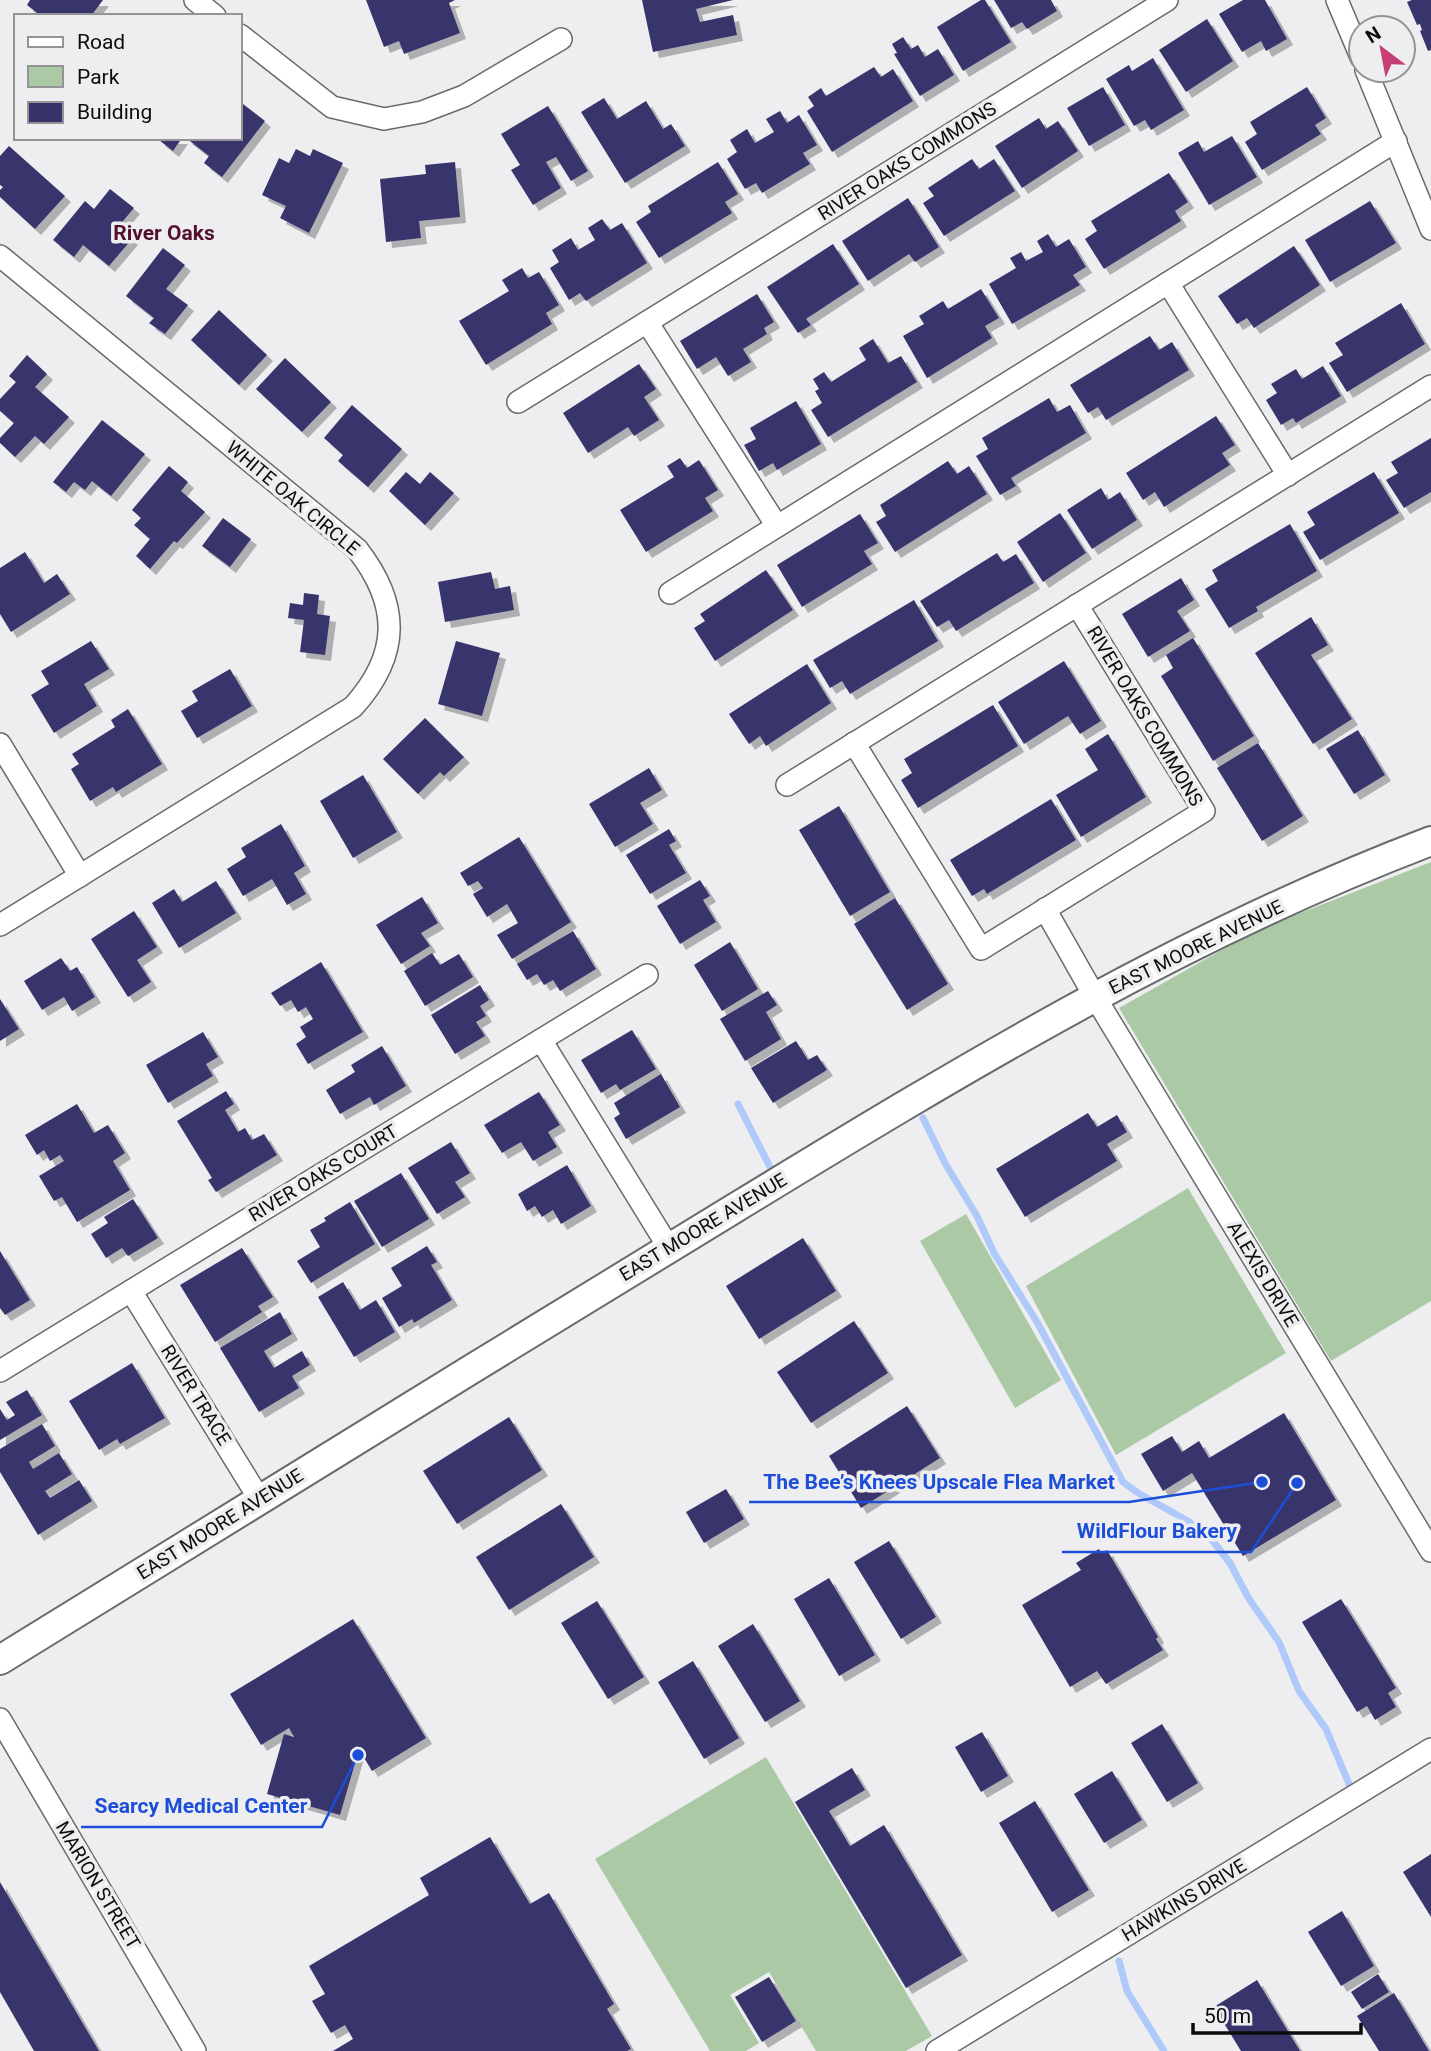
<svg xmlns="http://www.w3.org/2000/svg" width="1431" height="2051" font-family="Roboto,sans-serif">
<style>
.green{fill:#acc9a6}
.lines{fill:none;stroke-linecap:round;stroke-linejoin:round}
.stream{stroke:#afc9fa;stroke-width:7}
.building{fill:#37346c;filter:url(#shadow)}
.street-casing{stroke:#696a6c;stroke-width:24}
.secondary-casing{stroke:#696a6c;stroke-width:32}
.street{stroke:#fff;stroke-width:21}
.secondary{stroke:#fff;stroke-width:28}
.labels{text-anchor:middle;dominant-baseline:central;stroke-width:7;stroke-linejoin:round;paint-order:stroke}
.street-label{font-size:19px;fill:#0c0d0d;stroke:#eeeef1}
.neighbourhood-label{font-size:21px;font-weight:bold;fill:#53112d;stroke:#eeeef1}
.leader{fill:none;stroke:#1d4ed8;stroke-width:2.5}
.callout-dot{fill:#1d4ed8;stroke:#eeeef1;stroke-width:2.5}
.callout-label{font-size:21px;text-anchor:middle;font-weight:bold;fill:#1d4ed8;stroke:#eeeef1;stroke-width:7;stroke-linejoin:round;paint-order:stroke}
</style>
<defs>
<filter id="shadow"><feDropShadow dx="6" dy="6" stdDeviation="0" flood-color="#0004"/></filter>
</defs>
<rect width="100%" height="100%" fill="#eeeef1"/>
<!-- green -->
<g class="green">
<path d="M1431 862V1301L1331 1361 1119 1008 1259 929Z"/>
<path d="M1188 1188 1286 1353 1116 1455 1026 1286Z"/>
<path d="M966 1214 1061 1380 1015 1408 920 1241Z"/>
<path d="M766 1757 932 2036 906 2051H816L769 1972 730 1995 759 2043 746 2051H710L595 1859Z"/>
</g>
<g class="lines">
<!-- stream -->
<g class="stream">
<path d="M738 1104 770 1167"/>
<path d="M923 1118 946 1165 977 1216 994 1253 1037 1322 1123 1482 1138 1493 1188 1521 1212 1540 1230 1563 1249 1599 1279 1642 1299 1691 1326 1729 1349 1784"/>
<path d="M1119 1961 1127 1991 1164 2051"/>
</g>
</g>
<!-- building -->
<g class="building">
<path d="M30 0H103L91 16H41L27 5Z"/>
<path d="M366 0H455L449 3 460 33 404 54 399 41 384 47Z"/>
<path d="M642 0H733L696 9 700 22 733 15 737 35 653 52Z"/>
<path d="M981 0H985L1011 42 963 71 937 27Z"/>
<path d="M994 0H1051L1057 11 1027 29 1022 22 1011 28Z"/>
<path d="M1243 0H1265L1287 39 1266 51 1261 41 1242 52 1219 14Z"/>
<path d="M1412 0H1431V50L1428 51 1420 31 1422 30 1420 24 1417 25 1407 2Z"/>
<path d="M1207 19 1233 61 1186 92 1159 50Z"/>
<path d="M903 37 911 49 918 45 925 57 938 49 954 75 920 96 894 54 897 53 892 44Z"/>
<path d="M1153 58 1184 110 1151 130 1145 120 1134 126 1106 79 1129 65 1132 71Z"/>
<path d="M874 67 881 77 893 69 913 101 832 152 807 111 814 106 808 97 821 88 826 96Z"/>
<path d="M1103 87 1125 125 1089 146 1067 108Z"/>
<path d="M1307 87 1326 118 1315 125 1321 134 1262 170 1245 142 1257 134 1250 122Z"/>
<path d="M604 98 617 119 646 101 663 129 671 124 685 146 625 183 581 112Z"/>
<path d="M243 104 265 121 222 177 204 163 209 156 186 138H240V109Z"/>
<path d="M548 106 588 171 571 181 556 157 546 162 561 188 533 205 511 170 520 165 501 134Z"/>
<path d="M780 111 787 123 799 115 817 145 803 153 810 164 762 193 756 183 745 189 727 159 737 152 730 140 747 129 755 143 774 132 766 119Z"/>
<path d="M1039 118 1046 129 1058 121 1078 151 1022 188 995 146Z"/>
<path d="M1232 136 1257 177 1209 205 1178 153 1198 141 1204 152Z"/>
<path d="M160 138H182L173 151 159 140Z"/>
<path d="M9 146 65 196 35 229 0 197V190L3 187 0 185V156Z"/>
<path d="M296 149 310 156 313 149 343 163 309 233 280 218 286 206 262 195 279 158 289 163Z"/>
<path d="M972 159 979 169 994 159 1015 191 944 236 923 203 934 196 928 188Z"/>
<path d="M455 162 460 217 419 221 421 238 386 242 380 179 426 174 425 165Z"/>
<path d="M718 162 738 194 725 202 732 213 659 258 636 222 651 212 648 206Z"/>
<path d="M1169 173 1188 202 1175 211 1181 221 1104 269 1085 239 1097 231 1091 221Z"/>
<path d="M110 189 134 208 118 227 132 239 109 266 83 245 74 257 53 240 85 201 94 209Z"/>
<path d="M908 198 939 247 915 262 909 254 868 281 842 241Z"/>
<path d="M1370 201 1396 243 1330 282 1305 240Z"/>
<path d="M602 219 610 230 622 223 647 263 586 301 580 293 569 300 550 268 559 262 552 250 571 238 578 250 595 240 588 228Z"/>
<path d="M1048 234 1056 247 1069 239 1086 267 1073 275 1080 285 1012 324 989 284 1016 268 1010 258 1021 252 1026 261 1043 252 1037 241Z"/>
<path d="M833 244 859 284 806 319 811 325 798 333 767 287Z"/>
<path d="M1294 246 1320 285 1254 328 1247 318 1237 324 1218 296Z"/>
<path d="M163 248 185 265 166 289 188 305 165 334 149 323 154 318 126 296Z"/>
<path d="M522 268 528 278 539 272 559 305 546 313 552 324 486 365 459 321 509 291 502 280Z"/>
<path d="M981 289 999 318 985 326 992 338 927 378 903 336 924 324 919 316 943 301 948 309Z"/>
<path d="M757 294 774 322 764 328 767 334 743 349 751 362 728 376 716 357 697 369 680 341Z"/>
<path d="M1401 303 1425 344 1347 392 1329 363 1343 355 1335 343Z"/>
<path d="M219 310 267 355 239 385 191 340Z"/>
<path d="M1150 336 1159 350 1172 342 1189 370 1106 420 1098 407 1088 413 1070 385Z"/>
<path d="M873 339 888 363 901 356 917 382 828 437 811 410 822 403 815 391 819 389 813 379 824 372 831 382 866 360 859 348Z"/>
<path d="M27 355 47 374 35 387 69 417 44 444 35 436 15 457 0 443V438L14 423 0 411V399L16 382 9 376Z"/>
<path d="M285 358 331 402 302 432 256 389Z"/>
<path d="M639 364 656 389 644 397 659 420 634 436 628 427 588 453 563 413Z"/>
<path d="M1323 366 1341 396 1296 423 1293 418 1281 425 1266 400 1277 393 1271 384 1296 369 1302 379Z"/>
<path d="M1049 398 1057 412 1070 405 1086 433 1011 478 1016 486 1000 495 976 456 988 449 982 438Z"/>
<path d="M796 401 821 444 777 470 773 463 759 471 744 445 756 439 750 428Z"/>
<path d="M352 405 402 449 368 487 338 461 343 455 324 438Z"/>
<path d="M1216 416 1235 445 1222 453 1230 465 1164 507 1155 492 1143 500 1126 473Z"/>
<path d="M102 420 145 454 111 496 92 481 85 490 74 482 66 492 53 482Z"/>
<path d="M1431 438V492L1404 508 1386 480 1398 473 1391 462Z"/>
<path d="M680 458 687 468 699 460 718 490 705 498 713 511 646 552 620 510 674 477 667 466Z"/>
<path d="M948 461 957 474 969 466 987 494 895 552 876 522 886 516 880 505Z"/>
<path d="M169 466 188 482 181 491 205 512 177 543 174 541 150 569 136 556 150 539 134 525 141 518 132 510Z"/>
<path d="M406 472 420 484 430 472 454 493 425 525 389 491Z"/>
<path d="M1374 472 1399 513 1320 560 1303 532 1315 525 1307 512Z"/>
<path d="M1101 488 1108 500 1120 492 1137 520 1092 549 1067 510Z"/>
<path d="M1060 513 1086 553 1043 582 1017 542Z"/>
<path d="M860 514 878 543 864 551 872 564 802 607 777 565Z"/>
<path d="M223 518 251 539 230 567 202 546Z"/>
<path d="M1290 524 1317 571 1256 607 1258 611 1229 628 1205 589 1218 581 1212 570Z"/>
<path d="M25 552 44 583 57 574 70 594 11 632 0 614V568Z"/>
<path d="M997 553 1003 562 1016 554 1034 583 956 631 949 620 937 627 920 601Z"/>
<path d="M766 570 793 610 715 661 694 628 705 621 700 614Z"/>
<path d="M491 572 495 589 510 586 514 610 445 622 438 582Z"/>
<path d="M1181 578 1194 600 1177 611 1190 631 1148 657 1122 614Z"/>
<path d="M304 593 319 595 317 614 330 616 325 655 300 652 304 620 288 618 290 603 303 605Z"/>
<path d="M914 600 938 641 850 694 842 681 830 688 813 660Z"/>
<path d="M1311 617 1328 645 1311 655 1352 719 1313 744 1255 653Z"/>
<path d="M1193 638 1254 736 1213 761 1161 676 1173 668 1166 655Z"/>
<path d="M91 641 109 669 84 684 97 706 54 733 31 695 49 684 41 671Z"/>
<path d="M456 641 500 653 482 716 438 704Z"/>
<path d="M1064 661 1101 721 1080 734 1068 716 1024 744 998 702Z"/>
<path d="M807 664 831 703 766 746 760 736 749 744 729 714Z"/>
<path d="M230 669 252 706 197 738 181 711 198 701 192 691Z"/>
<path d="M993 705 1018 746 918 808 901 780 912 773 904 759Z"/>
<path d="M128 709 162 764 116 792 113 787 90 801 71 769 79 764 72 754 115 727 111 720Z"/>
<path d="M425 718 464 757 444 776 440 772 418 794 383 759Z"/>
<path d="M1358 730 1385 775 1354 794 1326 749Z"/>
<path d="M1108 734 1146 797 1081 837 1056 795 1098 770 1085 749Z"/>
<path d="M1258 743 1303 816 1262 841 1217 768Z"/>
<path d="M649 768 662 790 640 803 653 824 615 847 589 804Z"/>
<path d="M363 775 397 832 353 858 320 801Z"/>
<path d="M1051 799 1076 840 987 894 984 889 972 896 950 860Z"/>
<path d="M839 806 890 892 850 916 799 830Z"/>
<path d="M281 824 305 866 294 873 306 894 287 905 272 879 243 896 227 869 246 857 241 848Z"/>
<path d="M669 829 676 841 669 845 686 873 650 894 626 855Z"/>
<path d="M519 837 571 922 512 959 497 935 518 923 507 904 487 917 473 894 483 888 478 881 468 886 460 873Z"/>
<path d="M700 880 710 896 703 900 716 922 680 944 657 906Z"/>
<path d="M216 881 236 913 179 948 152 903 174 889 182 902Z"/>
<path d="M422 897 438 923 421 933 430 946 401 964 376 925Z"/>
<path d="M895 898 948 984 907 1010 854 924Z"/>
<path d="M134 911 157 947 137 960 151 982 128 997 91 939Z"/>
<path d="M573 931 596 969 560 991 553 980 544 985 537 974 527 980 517 964Z"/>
<path d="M730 942 758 989 722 1011 694 965Z"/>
<path d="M432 953 440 965 459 954 473 977 425 1006 404 971Z"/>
<path d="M61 958 70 971 77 967 95 997 72 1011 64 997 42 1010 24 981Z"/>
<path d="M321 962 363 1032 308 1064 296 1044 306 1037 300 1027 313 1019 306 1007 298 1012 291 1000 280 1006 271 993Z"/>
<path d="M480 985 489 1000 480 1006 486 1016 476 1022 485 1036 455 1054 431 1015Z"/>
<path d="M768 991 777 1005 766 1012 781 1039 745 1061 720 1019Z"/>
<path d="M0 999 19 1029 0 1041Z"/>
<path d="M632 1030 656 1069 620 1090 616 1084 601 1093 581 1060Z"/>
<path d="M203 1032 218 1057 206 1064 213 1076 168 1103 146 1065Z"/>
<path d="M796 1041 808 1060 817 1055 827 1070 773 1103 751 1068Z"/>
<path d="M382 1046 406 1086 374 1105 370 1097 340 1114 326 1090 355 1072 351 1065Z"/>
<path d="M661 1074 680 1107 626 1139 614 1118 620 1114 614 1103Z"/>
<path d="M226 1091 234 1104 225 1110 238 1132 245 1128 252 1140 264 1134 277 1155 216 1192 208 1180 212 1178 177 1121Z"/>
<path d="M539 1092 560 1125 548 1132 557 1147 533 1161 521 1142 502 1153 484 1125Z"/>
<path d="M77 1104 94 1133 108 1125 125 1153 113 1161 130 1190 77 1222 62 1197 54 1201 39 1176 64 1161 60 1155 50 1161 44 1150 37 1155 25 1135Z"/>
<path d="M1088 1113 1097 1127 1117 1115 1127 1132 1107 1144 1117 1161 1025 1217 996 1169Z"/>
<path d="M451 1142 470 1173 455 1182 465 1197 437 1214 408 1168Z"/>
<path d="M567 1165 591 1206 561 1224 553 1210 542 1217 535 1206 527 1211 518 1194Z"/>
<path d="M401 1173 429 1219 382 1247 354 1201Z"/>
<path d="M133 1199 158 1238 128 1256 122 1248 106 1258 91 1234 108 1223 104 1217Z"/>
<path d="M350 1202 375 1244 311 1283 297 1261 320 1247 310 1230 326 1221 324 1218Z"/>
<path d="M803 1238 836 1291 759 1339 726 1286Z"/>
<path d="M427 1246 437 1262 431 1265 452 1300 414 1323 412 1319 399 1327 382 1298 402 1286 391 1268Z"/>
<path d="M242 1248 273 1297 258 1306 262 1312 215 1342 180 1285Z"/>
<path d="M0 1251 30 1300 5 1315 0 1308Z"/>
<path d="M343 1282 360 1310 376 1300 395 1332 354 1357 318 1297Z"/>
<path d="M280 1312 292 1334 264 1351 274 1368 302 1351 310 1365 292 1376 299 1388 259 1412 220 1348Z"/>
<path d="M854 1321 888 1373 811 1423 777 1372Z"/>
<path d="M132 1363 165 1418 120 1444 117 1439 99 1450 69 1401Z"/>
<path d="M27 1390 42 1415 0 1440V1409L7 1420 15 1415 6 1402Z"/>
<path d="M907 1406 940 1458 861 1508 829 1456Z"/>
<path d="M1284 1413 1336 1500 1243 1556 1192 1473 1163 1491 1141 1454 1172 1436 1182 1452 1199 1441 1209 1458Z"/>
<path d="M509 1417 542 1470 457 1524 423 1471Z"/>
<path d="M42 1424 55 1446 29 1462 33 1469 59 1453 72 1474 45 1491 50 1498 79 1480 92 1501 38 1535 0 1472V1449Z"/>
<path d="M726 1489 744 1519 704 1543 686 1512Z"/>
<path d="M561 1504 594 1557 509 1610 476 1557Z"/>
<path d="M889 1541 936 1617 901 1639 854 1562Z"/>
<path d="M1099 1549 1101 1553 1107 1550 1158 1637 1156 1639 1163 1650 1106 1684 1097 1671 1070 1687 1022 1605 1081 1570 1076 1563Z"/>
<path d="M829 1578 875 1655 839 1676 794 1599Z"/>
<path d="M1341 1599 1396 1688 1388 1693 1396 1707 1375 1720 1367 1706 1357 1712 1302 1622Z"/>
<path d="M597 1601 644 1677 608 1699 561 1623Z"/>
<path d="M353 1619 426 1738 372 1771 357 1746 350 1751 358 1753 340 1815 267 1794 284 1734 294 1737 289 1728 261 1745 230 1694Z"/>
<path d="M753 1624 800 1701 765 1722 718 1646Z"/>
<path d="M693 1661 739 1738 704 1759 658 1682Z"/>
<path d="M1162 1724 1198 1783 1167 1802 1131 1743Z"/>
<path d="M982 1732 1008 1776 981 1792 955 1747Z"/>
<path d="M852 1768 865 1790 829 1811 850 1846 884 1825 962 1955 906 1988 795 1802Z"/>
<path d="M1112 1771 1142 1820 1104 1843 1074 1794Z"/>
<path d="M1035 1801 1089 1890 1052 1912 999 1823Z"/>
<path d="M490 1837 530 1904 549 1893 614 2004 607 2009 631 2049 627 2051H333L353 2039 345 2025 331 2033 312 2001 325 1994 309 1966 429 1895 420 1878Z"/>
<path d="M1431 1854V1917L1403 1872Z"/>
<path d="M0 1882 99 2051H34L0 1992Z"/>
<path d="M1342 1911 1374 1966 1341 1986 1308 1932Z"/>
<path d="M1378 1974 1389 1992 1362 2009 1351 1992Z"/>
<path d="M769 1977 796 2021 762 2042 735 1997Z"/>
<path d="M1257 1980 1300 2051H1241L1214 2007Z"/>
<path d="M1394 1993 1429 2051H1379L1357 2016Z"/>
</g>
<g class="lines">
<defs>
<g id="street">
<path d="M195 0 215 16"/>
<path d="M1337 0 1361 57"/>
<path d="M240 35 332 107 384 119 422 112 464 96 561 39"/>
<path d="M1366 70 1431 229"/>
<path d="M0 256 357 549C400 604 401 654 353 707L0 925"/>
<path d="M1168 283 1288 475"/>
<path d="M647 322 777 526"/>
<path d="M518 402 1167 0"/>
<path d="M670 593 1396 141"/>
<path d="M854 743 981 949 1204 811 1077 605"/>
<path d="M0 744 80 876"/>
<path d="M787 785 1431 386"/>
<path d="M1045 909 1095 997 1431 1551"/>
<path d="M541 1040 669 1248"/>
<path d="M131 1291 260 1500"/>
<path d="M0 1371 647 975"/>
<path d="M0 1719 195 2051"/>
<path d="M937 2051 1431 1749"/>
</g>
<path id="secondary" d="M0 1660C245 1510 489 1357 735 1208 958 1072 1185 934 1431 841"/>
</defs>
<!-- street casing -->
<use href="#street" class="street-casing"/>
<!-- secondary casing -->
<use href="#secondary" class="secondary-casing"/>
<!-- street -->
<use href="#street" class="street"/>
<!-- secondary -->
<use href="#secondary" class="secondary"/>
</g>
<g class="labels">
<!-- street labels -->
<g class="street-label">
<text transform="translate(907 161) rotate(-32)">RIVER OAKS COMMONS</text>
<text transform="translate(293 498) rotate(40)">WHITE OAK CIRCLE</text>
<text transform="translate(1145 716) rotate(59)">RIVER OAKS COMMONS</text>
<text transform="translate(1196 947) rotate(-26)">EAST MOORE AVENUE</text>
<text transform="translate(323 1173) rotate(-31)">RIVER OAKS COURT</text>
<text transform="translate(703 1227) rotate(-31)">EAST MOORE AVENUE</text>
<text transform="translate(1263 1274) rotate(59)">ALEXIS DRIVE</text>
<text transform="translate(196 1395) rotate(58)">RIVER TRACE</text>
<text transform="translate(220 1524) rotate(-32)">EAST MOORE AVENUE</text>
<text transform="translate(98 1885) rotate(59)">MARION STREET</text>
<text transform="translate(1184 1900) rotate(-31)">HAWKINS DRIVE</text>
</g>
<!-- neighbourhood labels -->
<g class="neighbourhood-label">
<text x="164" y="233">River Oaks</text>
</g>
</g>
<!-- callouts -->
<path class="leader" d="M1262 1482L1129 1502H749M1297 1483L1251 1552H1062M358 1755L322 1827H81"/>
<g class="callout-dot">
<circle cx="1262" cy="1482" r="7"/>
<circle cx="1297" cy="1483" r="7"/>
<circle cx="358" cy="1755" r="7"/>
</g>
<g class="callout-label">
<text x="939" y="1489">The Bee’s Knees Upscale Flea Market</text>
<text x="1157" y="1538">WildFlour Bakery</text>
<text x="201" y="1813">Searcy Medical Center</text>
</g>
<!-- legend -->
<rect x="14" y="14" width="228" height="126" fill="#eeeef1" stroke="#949496" stroke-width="2"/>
<rect x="28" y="37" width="35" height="10" fill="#ffffff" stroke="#949496" stroke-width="2"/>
<text x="77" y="49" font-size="21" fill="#0c0d0d">Road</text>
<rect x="28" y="66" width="35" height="21" fill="#acc9a6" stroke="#949496" stroke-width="2"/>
<text x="77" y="84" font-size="21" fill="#0c0d0d">Park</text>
<rect x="28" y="102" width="35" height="21" fill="#37346c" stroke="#949496" stroke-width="2"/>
<text x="77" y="119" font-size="21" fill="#0c0d0d">Building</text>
<!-- north arrow -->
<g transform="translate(1382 49) rotate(328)"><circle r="33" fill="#eeeef1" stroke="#949496" stroke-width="2"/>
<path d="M0-5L12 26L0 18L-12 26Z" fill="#c73d75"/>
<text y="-10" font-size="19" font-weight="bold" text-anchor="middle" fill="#0c0d0d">N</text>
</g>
<!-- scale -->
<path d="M1193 2023v10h168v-10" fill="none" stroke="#0c0d0d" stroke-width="3.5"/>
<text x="1204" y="2023" font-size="21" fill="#0c0d0d" stroke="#eeeef1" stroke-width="5" paint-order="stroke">50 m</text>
</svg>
